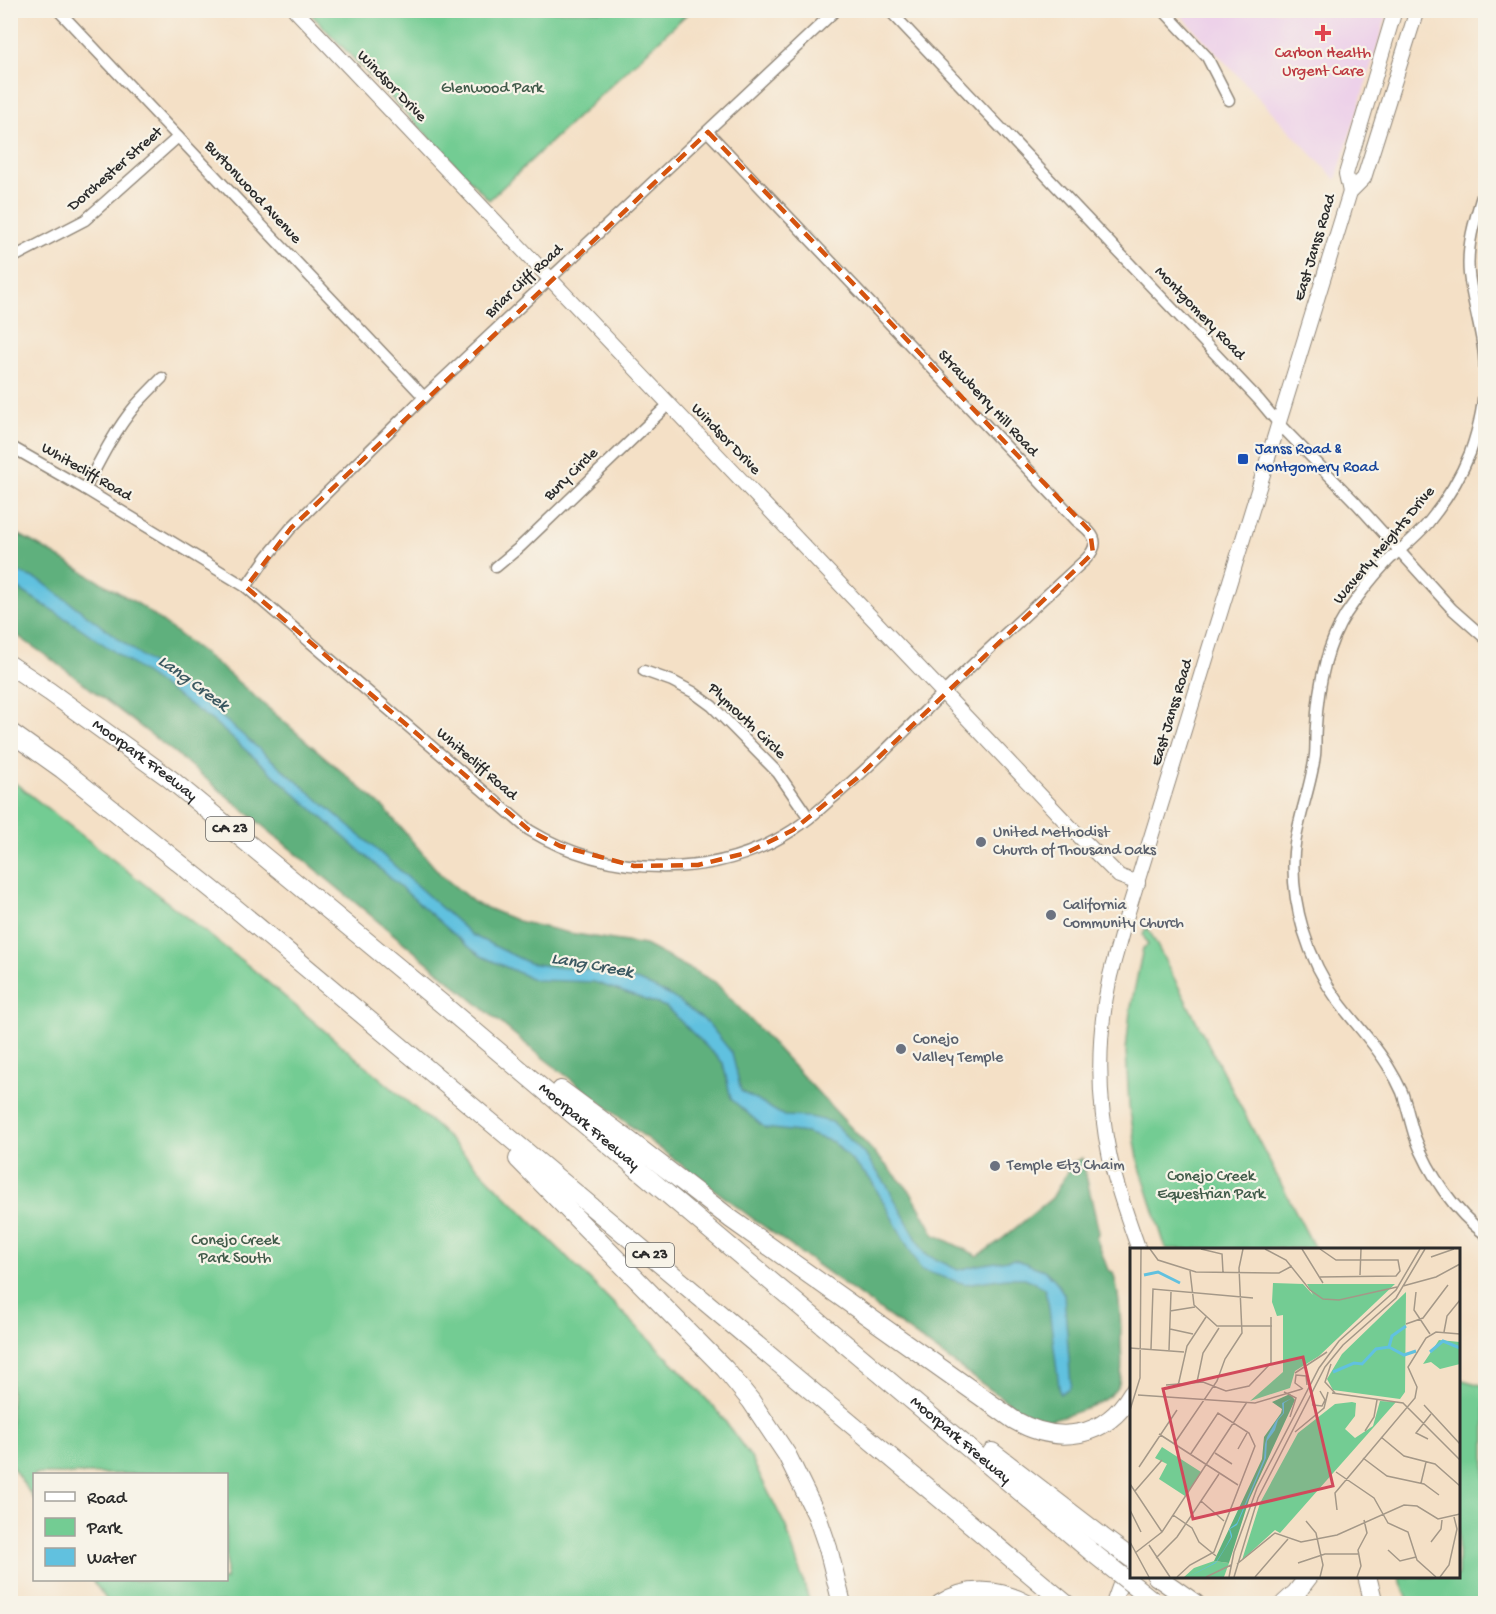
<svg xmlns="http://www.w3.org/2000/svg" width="1496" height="1614" font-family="'Gochi Hand',sans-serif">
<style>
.built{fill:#edd1e9}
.green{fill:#73cc93;stroke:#4f7c5f;stroke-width:1.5}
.forest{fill:#5eb07d;stroke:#446e54;stroke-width:1.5}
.water{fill:#61c1df;stroke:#467685;stroke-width:1.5}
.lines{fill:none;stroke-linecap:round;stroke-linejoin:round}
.street-casing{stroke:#908678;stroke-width:13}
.secondary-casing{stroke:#908678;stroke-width:16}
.highway-casing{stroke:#908678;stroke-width:20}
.street{stroke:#fff;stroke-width:10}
.secondary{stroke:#fff;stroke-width:14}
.highway{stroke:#fff;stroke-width:18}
.highway-bridge-casing{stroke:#908678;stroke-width:20;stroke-linecap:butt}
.highway-bridge{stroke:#fff;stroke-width:18}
.marked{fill:none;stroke:#d5540f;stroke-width:4.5;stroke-dasharray:12 8;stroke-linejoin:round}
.health-dot{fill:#e0444e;stroke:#f7f3e8;stroke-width:2}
.transit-dot{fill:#1a4fb4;stroke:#f7f3e8;stroke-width:2}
.worship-dot{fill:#6b7280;stroke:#f7f3e8;stroke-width:2}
.labels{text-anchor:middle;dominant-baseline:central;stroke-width:4.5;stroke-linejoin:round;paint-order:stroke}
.shield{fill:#f7f3e8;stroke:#686764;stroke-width:1.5}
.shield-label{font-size:15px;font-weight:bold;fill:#2b2b2b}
.health-label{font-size:16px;fill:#be3a42;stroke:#f7f3e8}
.street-label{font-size:16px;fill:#2b2b2b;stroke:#f7f3e8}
.park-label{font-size:16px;fill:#415b4a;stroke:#f7f3e8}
.transit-label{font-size:16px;fill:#164399;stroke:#f7f3e8;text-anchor:start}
.worship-label{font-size:16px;fill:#5b616d;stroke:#f7f3e8;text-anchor:start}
.water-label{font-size:18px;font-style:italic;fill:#3b5861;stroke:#f7f3e8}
.inset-river{fill:none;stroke:#61c1df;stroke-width:3}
.inset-road{fill:none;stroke:#a49888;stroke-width:1.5}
.view{fill:#d1495b;fill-opacity:0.15;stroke:#d1495b;stroke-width:3}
.inset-edge{fill:none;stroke:#2b2b2b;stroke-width:3}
</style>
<rect width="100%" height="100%" fill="#f7f3e8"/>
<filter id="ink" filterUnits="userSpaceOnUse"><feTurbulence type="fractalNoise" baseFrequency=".0167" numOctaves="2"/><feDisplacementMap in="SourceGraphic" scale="12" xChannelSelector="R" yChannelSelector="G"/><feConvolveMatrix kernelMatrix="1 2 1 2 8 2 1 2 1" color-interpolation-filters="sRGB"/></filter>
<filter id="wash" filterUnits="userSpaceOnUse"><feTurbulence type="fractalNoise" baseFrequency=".008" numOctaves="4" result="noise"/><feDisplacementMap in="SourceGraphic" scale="24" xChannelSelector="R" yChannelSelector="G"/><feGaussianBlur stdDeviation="1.35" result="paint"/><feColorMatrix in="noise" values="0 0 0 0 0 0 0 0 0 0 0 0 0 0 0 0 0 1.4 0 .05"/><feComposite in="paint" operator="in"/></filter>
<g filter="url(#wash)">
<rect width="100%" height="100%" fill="#f4e0c6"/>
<!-- built -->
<path class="built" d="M1177 11H1388L1336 180Z"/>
<!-- green -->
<g class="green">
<path d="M308 11H690L489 200Z"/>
<path d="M10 779 250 967 437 1127 679 1369 719 1413 750 1456 786 1527 810 1603H109L92 1580H226V1474H34V1499L11 1465Z"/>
<path d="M1147 926 1315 1249H1166L1139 1164 1129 1106 1126 1051 1130 1011 1143 948 1148 945 1143 935Z"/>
<path d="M1459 1379 1485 1386V1603H1409L1399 1577 1458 1576Z"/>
</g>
<!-- forest -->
<path class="forest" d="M10 530 36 544 140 605 216 663 385 809 441 875 475 903 518 921 569 933 645 945 715 982 910 1191 935 1235 978 1256 1002 1239 1052 1198 1072 1163 1082 1158 1099 1232 1096 1237 1108 1270 1113 1272C1120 1295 1121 1318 1121 1342 1121 1353 1124 1373 1119 1384 1109 1407 1059 1417 1037 1423L752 1218 650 1141 532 1049 175 753 58 664 11 631Z"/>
<!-- water -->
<path class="water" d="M10 568 21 573 41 581 210 707 377 850 472 935 529 963 555 967 595 970 639 981 671 996 708 1023 732 1053 741 1091 784 1116 810 1117 832 1122 866 1156 886 1184 925 1254 958 1270 978 1265 1014 1259 1044 1270 1055 1280 1064 1294 1071 1385 1069 1388 1060 1394 1048 1302 1044 1288 1025 1278H1006L965 1284 921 1270 871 1180 833 1142 806 1133 765 1128 731 1099 723 1063 666 1007 594 982 535 980 481 956 465 944 214 722 79 627 11 584Z"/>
</g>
<g filter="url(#ink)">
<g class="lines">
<defs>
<g id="street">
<path d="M58 10 424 397"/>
<path d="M889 10 1259 400 1279 424 1357 504 1452 609 1486 639"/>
<path d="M1163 10 1207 57 1229 100"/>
<path d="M1486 183C1477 213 1466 242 1469 274 1472 301 1481 328 1484 355 1487 387 1481 422 1470 453 1460 478 1445 502 1428 523 1417 536 1403 547 1390 559 1374 575 1359 595 1346 614 1325 647 1318 688 1316 726 1315 736 1316 745 1315 755 1311 788 1297 819 1294 852 1290 903 1308 960 1338 1001 1354 1023 1373 1041 1388 1066 1393 1074 1398 1083 1402 1092 1407 1106 1410 1122 1415 1137 1429 1174 1454 1211 1486 1235"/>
<path d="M10 259 85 220 178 137"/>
<path d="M10 446 85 489 246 587 529 830C608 878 714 881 793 830 805 822 817 812 828 802 867 770 902 734 937 699 986 651 1036 605 1086 559 1103 542 1092 532 1077 521L708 132"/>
<path d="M85 489C100 460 115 430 136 405 144 396 153 387 162 378"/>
<path d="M496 567 520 547 669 404"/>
<path d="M246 587 267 557 291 528 424 397 836 10"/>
<path d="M644 671 672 681 693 692 712 706 778 773 809 818"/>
</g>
<g id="secondary">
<path d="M295 10 1079 836 1119 876 1138 883"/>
<path d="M1350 192 1346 174 1395 10"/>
<path d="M1139 1250C1128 1219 1117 1189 1110 1158 1097 1099 1097 1035 1110 976 1114 960 1119 944 1123 928L1350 192 1364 178 1417 10"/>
<path d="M1113 1604 1126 1568"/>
</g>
<g id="highway">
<path id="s1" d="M10 665 50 692 169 778 441 1003 1093 1553"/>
<path d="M10 732 62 769 234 907 1066 1604"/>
<path d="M561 1090 630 1141 731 1219 1014 1420C1058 1445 1105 1439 1132 1393"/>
<path d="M518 1159 725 1369 751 1401 787 1455 817 1516 828 1548 842 1604"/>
<path d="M992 1452 1101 1536"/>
<path d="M1156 1576 1196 1604"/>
<path d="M1367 1576 1374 1604"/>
<path d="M940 1604C968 1586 999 1589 1027 1604"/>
<path d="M1284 1604 1296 1593 1309 1576"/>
</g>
</defs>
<!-- street casing -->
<use href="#street" class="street-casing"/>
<!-- secondary casing -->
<use href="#secondary" class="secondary-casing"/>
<!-- highway casing -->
<use href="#highway" class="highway-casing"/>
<!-- street -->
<use href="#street" class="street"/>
<!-- secondary -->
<use href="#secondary" class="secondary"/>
<!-- highway -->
<use href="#highway" class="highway"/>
<defs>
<g id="highway-bridge">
<path d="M1101 1536 1132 1559"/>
<path d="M1093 1553 1152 1600"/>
</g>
</defs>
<!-- highway-bridge casing -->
<use href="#highway-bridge" class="highway-bridge-casing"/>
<!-- highway-bridge -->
<use href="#highway-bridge" class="highway-bridge"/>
</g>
</g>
<!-- marked area -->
<path class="marked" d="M708 132 1090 531 1093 553 856 779 793 830 746 853 698 865 634 866 560 846 529 830 246 587 291 528Z"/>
<!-- markers -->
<path class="health-dot" d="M1320 24h6v6h6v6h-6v6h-6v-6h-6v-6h6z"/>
<rect class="transit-dot" x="1237" y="453" width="12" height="12" rx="3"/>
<g class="worship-dot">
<circle cx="981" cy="842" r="6"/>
<circle cx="1051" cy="915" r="6"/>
<circle cx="901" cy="1049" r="6"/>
<circle cx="995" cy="1166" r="6"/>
</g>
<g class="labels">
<!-- shield labels -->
<g class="shield">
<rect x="206" y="817" width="48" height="24" rx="4.5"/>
<rect x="626" y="1243" width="48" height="24" rx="4.5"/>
</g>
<g class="shield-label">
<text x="230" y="829">CA 23</text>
<text x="650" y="1255">CA 23</text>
</g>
<!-- health labels -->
<g class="health-label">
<text x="1323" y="54">Carbon Health<tspan x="1323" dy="18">Urgent Care</tspan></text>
</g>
<!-- street labels -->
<g class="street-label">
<text transform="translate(391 87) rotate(46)">Windsor Drive</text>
<text transform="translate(116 170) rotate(-41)">Dorchester Street</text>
<text transform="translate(252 193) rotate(47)">Burtonwood Avenue</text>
<text transform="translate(1316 248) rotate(-73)">East Janss Road</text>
<text transform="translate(525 282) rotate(-43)">Briar Cliff Road</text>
<text transform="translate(1199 314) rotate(46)">Montgomery Road</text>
<text transform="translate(987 404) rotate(47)">Strawberry Hill Road</text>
<text transform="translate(725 440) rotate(46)">Windsor Drive</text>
<text transform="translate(86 473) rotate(30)">Whitecliff Road</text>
<text transform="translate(572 475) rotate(-44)">Bury Circle</text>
<text transform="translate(1385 546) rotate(-50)">Waverly Heights Drive</text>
<text transform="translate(1173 713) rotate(-73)">East Janss Road</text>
<text transform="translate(746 722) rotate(44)">Plymouth Circle</text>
<text stroke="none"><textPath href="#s1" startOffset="165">Moorpark Freeway</textPath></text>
<text transform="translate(476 765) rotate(41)">Whitecliff Road</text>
<text stroke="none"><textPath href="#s1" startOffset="741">Moorpark Freeway</textPath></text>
<text stroke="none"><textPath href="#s1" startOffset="1227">Moorpark Freeway</textPath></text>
</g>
<!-- park labels -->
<g class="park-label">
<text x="492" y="89">Glenwood Park</text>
<text x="1211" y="1177">Conejo Creek<tspan x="1211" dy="18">Equestrian Park</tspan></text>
<text x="235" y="1241">Conejo Creek<tspan x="235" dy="18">Park South</tspan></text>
</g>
<!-- transit labels -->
<g class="transit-label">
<text x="1255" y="450">Janss Road &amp;<tspan x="1255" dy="18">Montgomery Road</tspan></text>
</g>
<!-- worship labels -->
<g class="worship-label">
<text x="993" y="833">United Methodist<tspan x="993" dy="18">Church of Thousand Oaks</tspan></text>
<text x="1063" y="906">California<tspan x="1063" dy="18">Community Church</tspan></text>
<text x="913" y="1040">Conejo<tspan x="913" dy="18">Valley Temple</tspan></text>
<text x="1007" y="1166">Temple Etz Chaim</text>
</g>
<!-- water labels -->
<g class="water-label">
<text transform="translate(193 684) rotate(36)">Lang Creek</text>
<text transform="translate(592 966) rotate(10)">Lang Creek</text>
</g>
</g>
<!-- overview -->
<g transform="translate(1130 1248)">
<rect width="330" height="330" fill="#f4e0c6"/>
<path d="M143 35 173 36 183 47 177 36H265L189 108 165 123 160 140 120 153 153 124V67L147 68 142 54ZM276 44 275 144 270 151 203 142 197 131 212 106ZM309 92 330 94V116L310 121 301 114 293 116ZM250 153 266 154 150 285 145 282 112 312 130 255 168 185 205 156 222 154 226 155 225 168 215 181 225 190 243 178ZM32 199 71 224 55 248 29 231 37 216 25 210ZM84 313 99 315 94 329H54L64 320Z" fill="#73cc93"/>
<path d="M160 146 165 152 119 252 99 315 84 313 132 211 134 189 151 165 152 161 142 154Z" fill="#5eb07d"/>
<path d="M162 150 154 155V165L148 172 145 182 137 193 136 210 107 277 100 281 102 287V289L96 299 86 315 58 329 86 314 95 300 101 289 99 281 107 275 134 211 135 196 137 189 146 173 153 165 152 155Z" fill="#61c1df"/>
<path class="inset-river" d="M14 27 28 24 50 35M259 99 262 88 276 78M300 104 313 93 330 100M203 124 224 115 232 116 246 101 259 99 274 107 286 103"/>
<path class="inset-road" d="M20 1 28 12 66 24 149 25 162 18M71 1 92 6 93 24M135 1 156 12 180 42 193 51 209 52 267 39M172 1 193 35M190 1 206 12H268L270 23 266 28 190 29M301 9 324 1M60 23 64 57 87 78H142M230 27 231 1M273 38 306 29 330 16M286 44 284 62 300 86M40 63 65 59M276 76 293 70 318 37M40 81 63 86M314 84 317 68 330 52M0 91V41M0 100 54 104M21 101 23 41 123 50M39 102 41 44M201 116 195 134 205 145M165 125 197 104M67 134 73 105 89 80M36 137 73 134 96 143 119 138 141 115V69M48 138 57 98 76 69M173 141 165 135 166 127 176 128 177 137M154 144 166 150 160 169M202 145 273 155 330 212M8 147 125 155 172 141M182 148 183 157 192 158 195 152 190 143M294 157 330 196M0 162 10 130 11 1M235 183 244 169 247 152M165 184 194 160 198 144M29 186 108 237M251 189 274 208 305 216 330 238M298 191 286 185 301 166M44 196 87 133 95 111 112 85 109 20 113 1M108 201 117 185M85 205 102 216M233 210 257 228 294 236 309 247M9 219 47 162M206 224 244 250 258 275 278 284 287 312 306 329M291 235 296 214M0 236 32 284M5 243 32 212M71 253 94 273M0 262 11 284M207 262 205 245 285 150 287 139 278 119 296 90 306 84 330 86M43 267 62 280 69 294 86 308M176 273 186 285 193 317 190 329M0 294 19 329M301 294 311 281 312 272M19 297 40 329M258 302 270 313 286 309M5 305 32 284 117 154M26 310 47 289 89 226M168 315 195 306H228M107 316 145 285 171 294 207 287 274 257 287 258 308 271 330 266M47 329 60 317 84 304 125 198 119 185 88 165 60 207M76 329 101 317M99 329 104 304 127 240 189 120 209 93 266 42 290 1M104 329 128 250 195 119 213 97 266 50 295 1M125 329 158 291M227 329 231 318 228 302 237 285 234 272M310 329 319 317 327 281 324 269"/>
<path class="view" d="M173 109 203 238 63 271 33 141Z"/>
<rect width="330" height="330" class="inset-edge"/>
</g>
<!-- margin -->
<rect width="1496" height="1614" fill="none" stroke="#f7f3e8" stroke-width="36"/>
<!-- legend -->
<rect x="33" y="1473" width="195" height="108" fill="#f7f3e8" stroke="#a5a39c" stroke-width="1.5"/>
<rect x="45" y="1492" width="30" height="9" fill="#ffffff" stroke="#a5a39c" stroke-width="1.5"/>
<text x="87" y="1503" font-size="18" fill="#2b2b2b">Road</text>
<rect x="45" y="1518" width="30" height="18" fill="#73cc93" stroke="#a5a39c" stroke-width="1.5"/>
<text x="87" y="1533" font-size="18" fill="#2b2b2b">Park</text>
<rect x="45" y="1548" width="30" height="18" fill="#61c1df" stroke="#a5a39c" stroke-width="1.5"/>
<text x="87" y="1563" font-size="18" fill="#2b2b2b">Water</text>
</svg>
